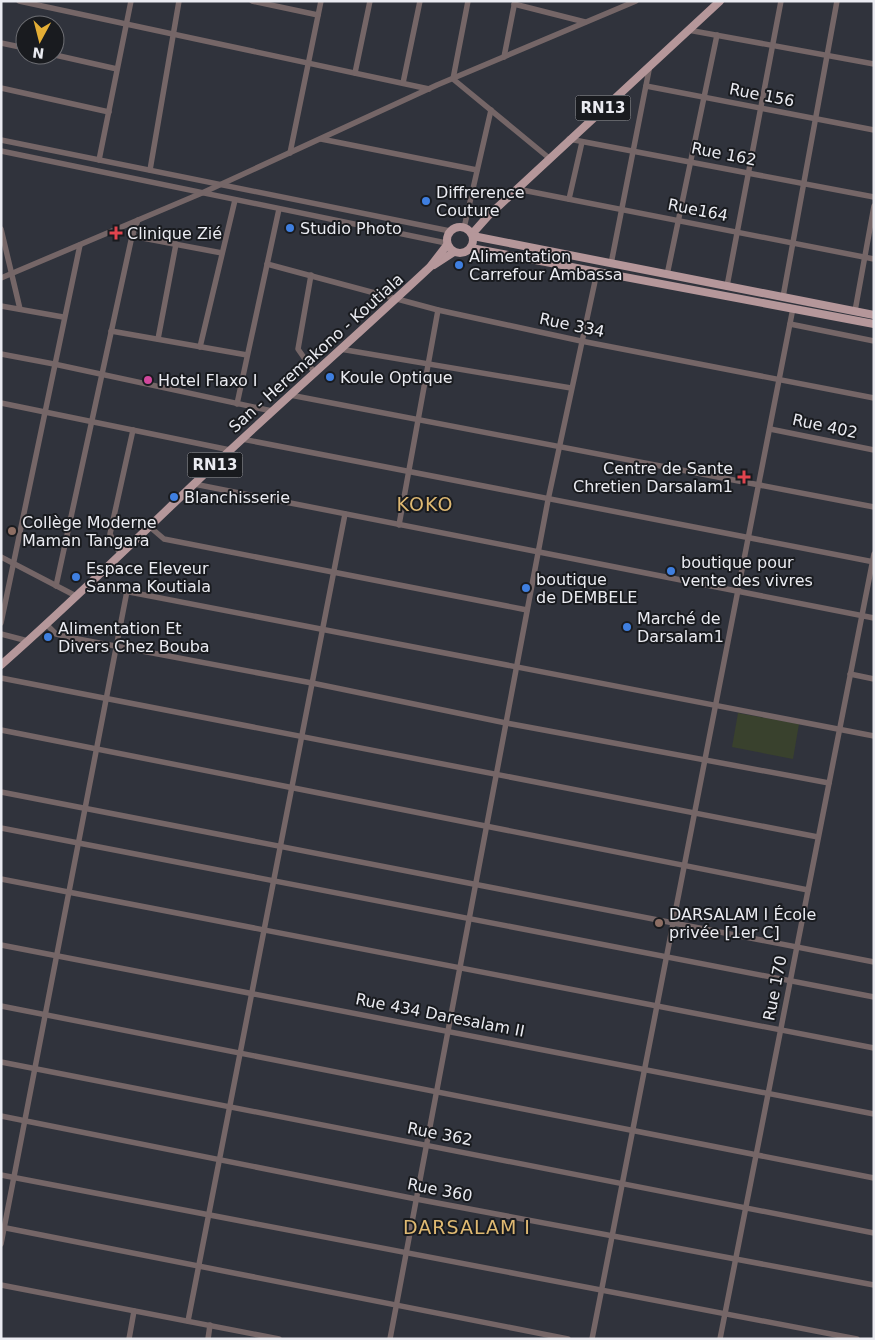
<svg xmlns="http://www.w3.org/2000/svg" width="875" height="1340" font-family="'DejaVu Sans',sans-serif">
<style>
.green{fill:#39412d}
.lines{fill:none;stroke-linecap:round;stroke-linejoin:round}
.minor{stroke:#756667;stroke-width:5.5}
.major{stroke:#b5979a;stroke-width:8}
.shop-dot{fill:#3f7fe0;stroke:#191b1f;stroke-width:2}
.health-dot{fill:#e0444e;stroke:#191b1f;stroke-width:2}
.hotel-dot{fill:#d1479c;stroke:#191b1f;stroke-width:2}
.education-dot{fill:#8d6e63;stroke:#191b1f;stroke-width:2}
.labels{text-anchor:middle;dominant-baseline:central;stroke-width:4;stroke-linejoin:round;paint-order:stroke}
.shield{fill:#191b1f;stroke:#abadb2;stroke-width:1}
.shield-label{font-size:15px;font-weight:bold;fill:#eaebf1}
.street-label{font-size:16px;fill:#eaebf1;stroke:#191b1f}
.poi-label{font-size:16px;fill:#eaebf1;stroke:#191b1f;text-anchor:start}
.quarter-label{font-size:19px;letter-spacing:1px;fill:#dfb972;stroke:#191b1f}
</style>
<rect width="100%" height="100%" fill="#30333c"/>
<!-- green -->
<path class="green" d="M738 713 799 724 793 759 732 747Z"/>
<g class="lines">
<!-- minor -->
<g class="minor">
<path d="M19 1 429 89"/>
<path d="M252 1 318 15"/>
<path d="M468 1 453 79 549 158"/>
<path d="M514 4 585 22"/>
<path d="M688 30 874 64"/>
<path d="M1 43 25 48"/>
<path d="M55 55 117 69"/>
<path d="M504 57 515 1"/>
<path d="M355 73 370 1"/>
<path d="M403 83 420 1"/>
<path d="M646 86 874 130"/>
<path d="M1 88 109 112"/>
<path d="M321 139 477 170"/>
<path d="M569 139 874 197"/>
<path d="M1 140 450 231"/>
<path d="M1 151 446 243"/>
<path d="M290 153 321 1"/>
<path d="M99 160 131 1"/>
<path d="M150 170 179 1"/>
<path d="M517 189 874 259"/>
<path d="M569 199 582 142"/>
<path d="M464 228 491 110"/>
<path d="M1 229 20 309"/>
<path d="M132 236 222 253"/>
<path d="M267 264 438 310 581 341 874 398"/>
<path d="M611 264 650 65"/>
<path d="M311 275 298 349 314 372"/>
<path d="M667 275 717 35"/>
<path d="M1 278 202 193 437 85 636 1"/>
<path d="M727 286 781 1"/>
<path d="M783 297 837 1"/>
<path d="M1 306 63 317"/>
<path d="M855 311 874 206"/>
<path d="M790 324 874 341"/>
<path d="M111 331 247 355"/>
<path d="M158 339 176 244"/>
<path d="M200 347 235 200"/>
<path d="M340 349 571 388"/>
<path d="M1 354 54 364 272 411"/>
<path d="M290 395 874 507"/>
<path d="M1 403 230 450"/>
<path d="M237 404 279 209"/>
<path d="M770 429 874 450"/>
<path d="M242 439 874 562"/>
<path d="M194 484 874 618"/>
<path d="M399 525 438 310"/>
<path d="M150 527 164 539 527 610"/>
<path d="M120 554 110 534 133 430"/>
<path d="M1 557 76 596"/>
<path d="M88 584 874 736"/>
<path d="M56 586 132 236 138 220"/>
<path d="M1 623 80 245"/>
<path d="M47 625 56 634 78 639 312 683 506 723 829 783"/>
<path d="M1 634 28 641"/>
<path d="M850 674 874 679"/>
<path d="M1 678 818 837"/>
<path d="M1 730 808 890"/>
<path d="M1 792 874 962"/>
<path d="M1 828 874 997"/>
<path d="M1 879 874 1048"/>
<path d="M1 945 874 1114"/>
<path d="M1 1006 874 1178"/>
<path d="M1 1062 874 1233"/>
<path d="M1 1116 416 1199 874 1285"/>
<path d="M1 1175 857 1339"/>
<path d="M1 1227 568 1339"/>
<path d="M1 1244 127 591"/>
<path d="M1 1285 279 1339"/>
<path d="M188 1321 345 514"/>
<path d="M129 1339 134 1311"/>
<path d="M208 1339 210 1325"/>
<path d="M390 1339 548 500 597 272"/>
<path d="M592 1339 793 308"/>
<path d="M720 1339 874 554"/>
</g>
<!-- major -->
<g class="major">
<circle cx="460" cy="240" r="13"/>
<path d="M472 234 488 216 720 1"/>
<path d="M473 236 874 315"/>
<path d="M471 248 874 324"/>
<path d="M434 265 454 252"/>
<path d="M1 665C67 607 130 545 194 484 271 411 352 340 430 267L447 245"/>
</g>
</g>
<!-- markers -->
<g class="shop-dot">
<circle cx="426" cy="201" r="5"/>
<circle cx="290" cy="228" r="5"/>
<circle cx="459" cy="265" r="5"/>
<circle cx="330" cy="377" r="5"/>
<circle cx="174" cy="497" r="5"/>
<circle cx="671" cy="571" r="5"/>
<circle cx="76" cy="577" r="5"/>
<circle cx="526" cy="588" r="5"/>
<circle cx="627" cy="627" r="5"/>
<circle cx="48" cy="637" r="5"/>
</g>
<g class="health-dot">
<path d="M113.5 225.5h5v5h5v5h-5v5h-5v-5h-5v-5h5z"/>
<path d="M741.5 469.5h5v5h5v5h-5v5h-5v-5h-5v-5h5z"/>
</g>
<circle class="hotel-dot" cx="148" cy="380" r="5"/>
<g class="education-dot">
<circle cx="12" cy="531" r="5"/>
<circle cx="659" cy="923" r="5"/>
</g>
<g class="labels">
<!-- shield labels -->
<g class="shield">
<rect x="575.5" y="95.5" width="55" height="25" rx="4"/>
<rect x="187.5" y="452.5" width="55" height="25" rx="4"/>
</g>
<g class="shield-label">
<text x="603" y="108">RN13</text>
<text x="215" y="465">RN13</text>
</g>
<!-- street labels -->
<g class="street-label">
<text transform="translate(762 95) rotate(11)">Rue 156</text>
<text transform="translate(724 154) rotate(11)">Rue 162</text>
<text transform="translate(698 210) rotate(11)">Rue164</text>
<text transform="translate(572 325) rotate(12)">Rue 334</text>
<text transform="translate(316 353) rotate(-42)">San - Heremakono - Koutiala</text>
<text transform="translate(825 426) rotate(12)">Rue 402</text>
<text transform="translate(775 988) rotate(-79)">Rue 170</text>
<text transform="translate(440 1015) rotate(11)">Rue 434 Daresalam II</text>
<text transform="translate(440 1134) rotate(11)">Rue 362</text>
<text transform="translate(440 1190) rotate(11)">Rue 360</text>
</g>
<!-- poi labels -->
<g class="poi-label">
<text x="436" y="192">Diffrerence<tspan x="436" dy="18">Couture</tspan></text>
<text x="300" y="228">Studio Photo</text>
<text x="127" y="233">Clinique Zié</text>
<text x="469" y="256">Alimentation<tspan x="469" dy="18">Carrefour Ambassa</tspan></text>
<text x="340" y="377">Koule Optique</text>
<text x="158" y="380">Hotel Flaxo I</text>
<text x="733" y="468" text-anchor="end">Centre de Sante<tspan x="733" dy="18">Chretien Darsalam1</tspan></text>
<text x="184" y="497">Blanchisserie</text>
<text x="22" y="522">Collège Moderne<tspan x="22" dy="18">Maman Tangara</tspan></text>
<text x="681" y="562">boutique pour<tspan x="681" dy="18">vente des vivres</tspan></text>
<text x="86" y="568">Espace Eleveur<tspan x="86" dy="18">Sanma Koutiala</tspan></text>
<text x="536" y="579">boutique<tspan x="536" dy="18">de DEMBELE</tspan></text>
<text x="637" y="618">Marché de<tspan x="637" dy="18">Darsalam1</tspan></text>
<text x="58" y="628">Alimentation Et<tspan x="58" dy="18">Divers Chez Bouba</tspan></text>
<text x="669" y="914">DARSALAM I École<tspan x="669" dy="18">privée [1er C]</tspan></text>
</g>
<!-- quarter labels -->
<g class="quarter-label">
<text x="425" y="504">KOKO</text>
<text x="467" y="1227">DARSALAM I</text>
</g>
</g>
<!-- border -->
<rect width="875" height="1340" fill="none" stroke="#eaebf1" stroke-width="5"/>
<!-- north arrow -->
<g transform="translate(40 40) rotate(187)"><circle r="24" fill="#191b1f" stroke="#6d6e73"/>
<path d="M0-4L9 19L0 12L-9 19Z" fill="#e4ae35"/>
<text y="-8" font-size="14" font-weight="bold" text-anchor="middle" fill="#eaebf1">N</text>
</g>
</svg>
